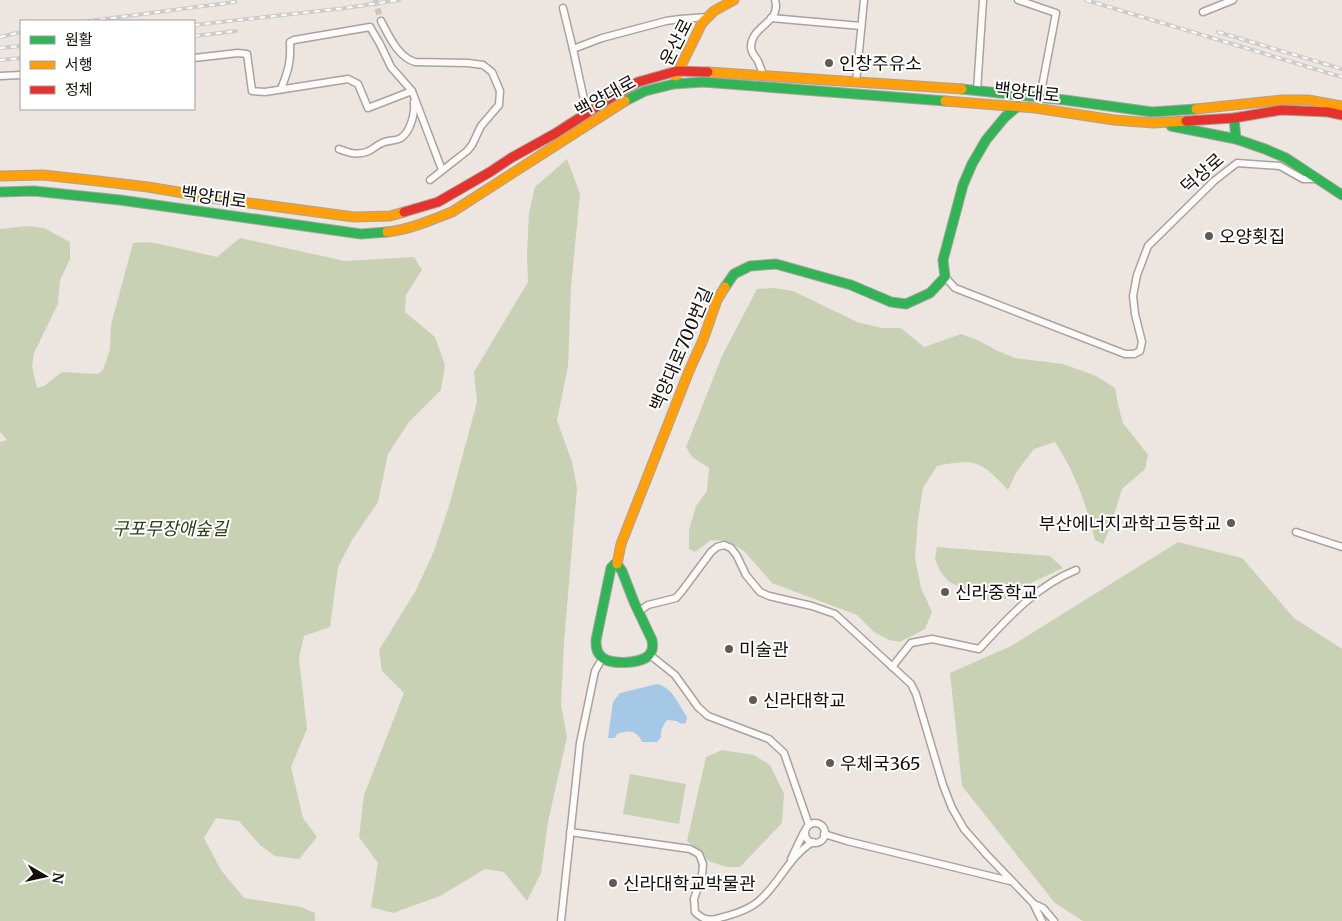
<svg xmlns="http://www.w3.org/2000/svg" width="1342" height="921" font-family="Merriweather,'Noto Sans KR',serif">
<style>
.green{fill:#c8d1b4}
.water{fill:#a5c8e7}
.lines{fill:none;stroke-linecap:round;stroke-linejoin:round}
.street-tunnel{stroke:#ccc5bf;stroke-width:6;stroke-dasharray:6 3;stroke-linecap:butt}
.street-casing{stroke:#a9a29e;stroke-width:9}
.fast-casing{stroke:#a9a29e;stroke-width:11}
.slow-casing{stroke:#a9a29e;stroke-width:11}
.jam-casing{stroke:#a9a29e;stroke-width:11}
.street{stroke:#fcfbfa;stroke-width:6}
.fast{stroke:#30b455;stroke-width:9}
.slow{stroke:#ff9f0a;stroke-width:9}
.jam{stroke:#e5322d;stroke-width:9}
.rail-casing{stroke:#ceccca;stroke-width:4}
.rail{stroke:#fff;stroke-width:2;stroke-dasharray:5.5;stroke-linecap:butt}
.poi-dot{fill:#605a55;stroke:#fff;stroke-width:2}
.labels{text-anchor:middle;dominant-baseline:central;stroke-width:4;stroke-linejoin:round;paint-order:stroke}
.street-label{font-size:18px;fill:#140f0b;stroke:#fff}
.poi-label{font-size:18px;fill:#140f0b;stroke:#fff;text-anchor:start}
.park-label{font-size:18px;font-style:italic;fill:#2c3f13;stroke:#fff}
</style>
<rect width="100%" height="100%" fill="#ede5df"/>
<!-- green -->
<g class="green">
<path d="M567 159 580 194 571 287 568 366 557 420 572 462 577 488 564 642 561 705 567 737 548 822 541 873 527 901 504 872 485 869 440 896 393 913 371 907 378 863 359 837 364 795 404 693 382 671 379 650 415 592 434 551 449 506 477 402 474 372 528 282 527 256 529 213 535 187Z"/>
<path d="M27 226 44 228 70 242V259L60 280 58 304 34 353 32 366 37 388 44 386 62 372 98 374 103 370 110 349 111 325 133 243 147 242 160 244 217 257 240 238 345 261 414 257 422 270 406 295 405 312 435 337 445 365 441 390 409 422 388 454 378 502 352 540 338 567 330 627 304 636 299 658 307 729 291 767 303 818 317 837 299 859 275 856 260 845 239 821 216 818 204 838 221 870 244 898 301 907 315 913V921H0V442L7 440 0 432V229Z"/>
<path d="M774 288 793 291 857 322 882 328H901L924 347 961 334 977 340 998 351 1015 358 1063 364 1096 376 1115 388 1118 405 1123 423 1148 455 1145 469 1122 489 1110 528 1103 544 1095 540C1087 506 1075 472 1055 442L1034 449 1017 471 1008 490C982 462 976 458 937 466L923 488 918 519 915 558 921 588 932 612 925 629 900 642 889 640 874 632 857 615 772 583 744 551 727 541 711 540 695 552 689 549V530L696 506 707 491 709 468 692 457 686 447 722 356 757 289Z"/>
<path d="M1178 542 1242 558 1294 618 1342 649V921H1083L1055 903 962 786 950 673 1011 646Z"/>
<path d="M937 547 1050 556 1063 568 1033 582 1006 599 985 600 948 581 940 571 935 559Z"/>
<path d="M722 750 754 755 770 765 784 794 782 823 740 867H727L708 861 700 851 687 841 706 757Z"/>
<path d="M630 774 686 784 679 824 623 814Z"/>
</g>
<!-- water -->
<path class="water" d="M657 684C672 687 679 705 687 717L686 723 681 724 677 721 667 720C663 725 660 731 661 737L657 742H642C637 730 628 730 617 734L615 738H608L613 702 620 693Z"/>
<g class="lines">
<!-- street-tunnel -->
<path class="street-tunnel" d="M375 0 381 21"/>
<defs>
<g id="street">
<path d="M1018 0 1056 13 1040 97"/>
<path d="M563 8 573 49 587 113"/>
<path d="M1203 12 1233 0"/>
<path d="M771 18 861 26"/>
<path d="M381 21C389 36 398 57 415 62L468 63 483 65 492 72 500 91 499 105 481 126 472 145 467 151 430 180"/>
<path d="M573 49 602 38 666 21 680 19 708 17"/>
<path d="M194 58 238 53 247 54 252 91 265 92 348 79 358 84 368 108 412 91"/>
<path d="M0 76 21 75"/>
<path d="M764 76C761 70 760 66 758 61 755 56 751 53 751 47 751 25 782 23 775 0"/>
<path d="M856 82 864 0"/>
<path d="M281 89C288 71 291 63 290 42L294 40 370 27 380 44 391 67 412 91 442 170"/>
<path d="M977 91 983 0"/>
<path d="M339 149C349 153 358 156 369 151 373 149 377 145 382 143 388 140 396 141 401 138 411 131 415 113 414 102"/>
<path d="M945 277 955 288 1125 354H1134L1140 351 1142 342 1135 314 1133 296 1137 275 1148 246 1214 181 1237 163 1280 166 1303 179H1316"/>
<path d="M1296 532 1342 547"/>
<path d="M638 612 648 605 676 598 682 591 711 552 717 547 724 545 731 548 737 556 746 575 760 592 769 596 812 606 835 614 911 684 916 694 943 785 952 808 964 829 987 855 1033 903 1042 921"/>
<path d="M650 655 675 675 698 707 708 716 769 739 784 753 809 825"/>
<path d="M892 667 911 643 932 639 979 649C1007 619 1036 586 1076 570"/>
<circle cx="815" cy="833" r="10"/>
<path d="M570 832 690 849 699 854 703 864 702 875 694 899 695 912C704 921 711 921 723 917 735 914 752 908 761 899 780 882 790 855 813 842"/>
<path d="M824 834 847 841 1010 881"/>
<path d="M791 859 804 832"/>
<path d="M1034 904 1043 908 1054 921"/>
<path d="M561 921 580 743 595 671 602 659"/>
</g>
<g id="fast">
<path d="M962 89 1065 100 1152 112 1196 109"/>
<path d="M625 101 645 91 674 84 703 82 945 101"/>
<path d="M1234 118 1236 139 1265 149 1286 158 1342 195"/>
<path d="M1171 126 1236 139"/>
<path d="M0 192 34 191 120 200 361 234 387 232"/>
<path d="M725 287 734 274 750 266 776 264 851 285 891 302 906 304 930 293 945 277 943 260 963 185 972 164 986 140 1005 117 1018 106"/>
<path d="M615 564H617L622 571 634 602 652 640C653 645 653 651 649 655 641 664 607 666 600 655 596 651 596 645 596 640L611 568Z"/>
</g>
<g id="slow">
<path d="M708 72 962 89"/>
<path d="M676 76 702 23 714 11 734 0"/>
<path d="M945 101 1035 108 1114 120 1153 123 1186 121"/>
<path d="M1196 109 1282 100H1308L1342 106"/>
<path d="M0 176 43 175 98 181 148 187 219 199 354 217 390 216 404 212"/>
<path d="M387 232C409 230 431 220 452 212L625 101"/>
<path d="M617 564 621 544 689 371 703 340 717 300 725 287"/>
</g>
<g id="jam">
<path d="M1186 121 1234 118 1281 110 1328 112 1342 115"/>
<path d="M404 212 438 202 490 172 511 158 556 133 612 97 638 82 677 71 708 72"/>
</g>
</defs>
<!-- street casing -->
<use href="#street" class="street-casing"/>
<!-- fast casing -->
<use href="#fast" class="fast-casing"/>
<!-- slow casing -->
<use href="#slow" class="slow-casing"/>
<!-- jam casing -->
<use href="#jam" class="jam-casing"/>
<!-- street -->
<use href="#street" class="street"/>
<!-- fast -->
<use href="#fast" class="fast"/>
<!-- slow -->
<use href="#slow" class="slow"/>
<!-- jam -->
<use href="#jam" class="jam"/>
<defs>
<g id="rail">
<path d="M1086 0 1342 77"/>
<path d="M89 21 235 2"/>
<path d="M194 25 346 8 399 0"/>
<path d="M1218 32 1342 69"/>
<path d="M194 36 236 31"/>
<path d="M0 37 21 32"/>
<path d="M0 48 21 46"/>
<path d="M0 60 21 58"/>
</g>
</defs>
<!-- rail casing -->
<use href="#rail" class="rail-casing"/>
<!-- rail -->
<use href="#rail" class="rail"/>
</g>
<!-- markers -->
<g class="poi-dot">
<circle cx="829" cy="63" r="5"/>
<circle cx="1209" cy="236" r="5"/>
<circle cx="1231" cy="523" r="5"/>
<circle cx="945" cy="592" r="5"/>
<circle cx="729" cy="649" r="5"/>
<circle cx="753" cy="700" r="5"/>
<circle cx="830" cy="763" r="5"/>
<circle cx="613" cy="883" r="5"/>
</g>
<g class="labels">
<!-- street labels -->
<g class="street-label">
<text transform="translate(676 42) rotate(-63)">운산로</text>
<text transform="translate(1027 92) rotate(6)">백양대로</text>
<text transform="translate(605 96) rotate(-29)">백양대로</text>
<text transform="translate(1202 173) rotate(-41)">덕상로</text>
<text transform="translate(214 197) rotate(8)">백양대로</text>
<text transform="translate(681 349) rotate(-67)">백양대로700번길</text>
</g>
<!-- poi labels -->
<g class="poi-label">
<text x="839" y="63">인창주유소</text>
<text x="1219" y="236">오양횟집</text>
<text x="1221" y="523" text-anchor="end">부산에너지과학고등학교</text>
<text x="955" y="592">신라중학교</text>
<text x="739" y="649">미술관</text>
<text x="763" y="700">신라대학교</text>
<text x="840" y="763">우체국365</text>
<text x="623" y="883">신라대학교박물관</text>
</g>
<!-- park labels -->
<g class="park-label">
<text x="170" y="528">구포무장애숲길</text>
</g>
</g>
<!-- legend -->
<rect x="20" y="20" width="175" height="90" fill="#ffffff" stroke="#a19f9d"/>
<rect x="30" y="36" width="25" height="8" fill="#30b455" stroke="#a19f9d"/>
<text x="65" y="45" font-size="15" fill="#140f0b">원활</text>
<rect x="30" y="61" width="25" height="8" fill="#ff9f0a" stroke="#a19f9d"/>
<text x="65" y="70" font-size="15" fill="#140f0b">서행</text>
<rect x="30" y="86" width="25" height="8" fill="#e5322d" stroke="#a19f9d"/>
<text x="65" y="95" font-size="15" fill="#140f0b">정체</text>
<!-- north arrow -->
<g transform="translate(45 876) rotate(99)" stroke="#ffffff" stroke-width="4" paint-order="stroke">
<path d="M0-4L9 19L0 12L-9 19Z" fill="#140f0b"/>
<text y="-8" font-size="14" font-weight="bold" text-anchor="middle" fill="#140f0b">N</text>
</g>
</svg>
